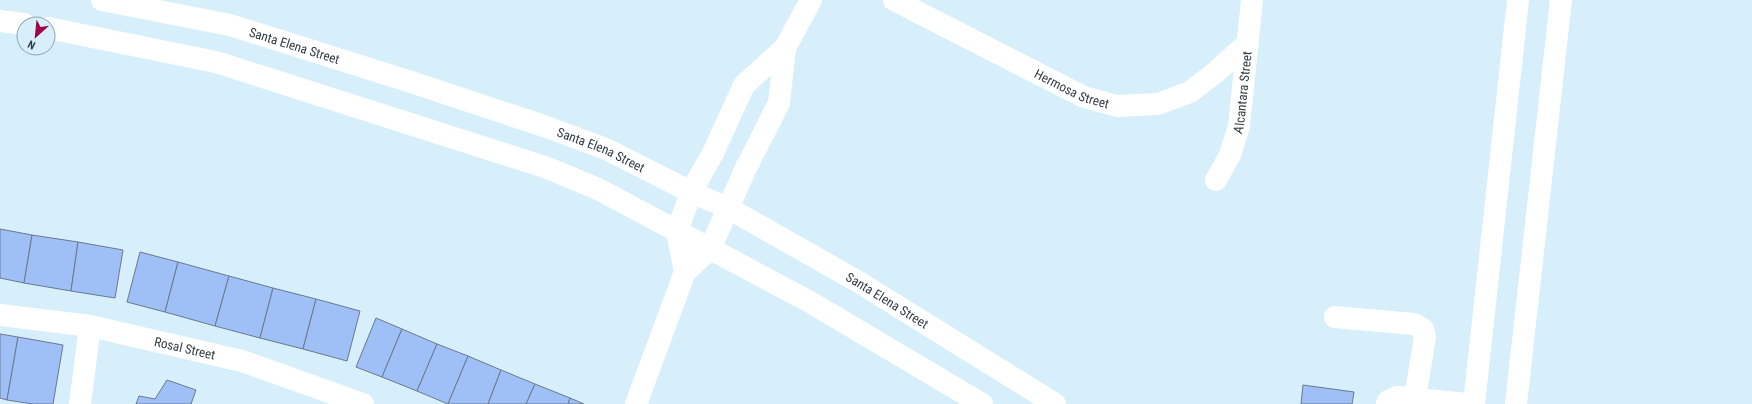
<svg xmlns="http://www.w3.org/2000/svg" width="1752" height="404" font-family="'Roboto Condensed',sans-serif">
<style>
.building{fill:#9fc0f6;stroke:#6a788e}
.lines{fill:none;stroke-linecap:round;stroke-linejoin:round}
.minor{stroke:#fff;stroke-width:22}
.labels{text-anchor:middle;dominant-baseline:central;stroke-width:3.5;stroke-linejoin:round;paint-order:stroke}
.street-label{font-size:13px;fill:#313d43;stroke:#d7eefb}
</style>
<rect width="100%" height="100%" fill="#d7eefb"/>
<!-- building -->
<g class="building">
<path d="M0 229 32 235 24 283 0 278Z"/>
<path d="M32 235 78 242 71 291 24 283Z"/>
<path d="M78 242 123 250 115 298 71 291Z"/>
<path d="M140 252 178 262 165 312 127 302Z"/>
<path d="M178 262 229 276 215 326 165 312Z"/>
<path d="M229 276 273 288 260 338 215 326Z"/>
<path d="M273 288 316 299 303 349 260 338Z"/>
<path d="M316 299 360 311 347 361 303 349Z"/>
<path d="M376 318 402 329 382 377 356 367Z"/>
<path d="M402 329 437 344 417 391 382 377Z"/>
<path d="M0 334 18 337 7 400 0 398Z"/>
<path d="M18 337 63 345 53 404H33L7 400Z"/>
<path d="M437 344 468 356 448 404 417 391Z"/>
<path d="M468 356 501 370 488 404H448Z"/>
<path d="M501 370 535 384 526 404H488Z"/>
<path d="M167 380 196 390 191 404H136L139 396 155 399Z"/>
<path d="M535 384 570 398 568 404H526Z"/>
<path d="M1303 385 1354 392 1352 404H1301Z"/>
<path d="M570 398 584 404H568Z"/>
</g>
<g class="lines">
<!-- minor -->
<g class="minor">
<path id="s1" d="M102 0 230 25 411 82 544 126 606 149 691 192 728 208 857 281 1055 404"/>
<path id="s2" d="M894 0 1084 97 1117 106 1158 104 1190 92 1216 72 1248 43"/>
<path d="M0 21 24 24"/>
<path d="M48 28 216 62 545 167 598 189 810 302 982 404"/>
<path id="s3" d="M1216 180 1230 155 1239 126 1252 0"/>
<path d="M685 272 677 232 691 192 713 153 744 85 785 48 811 0"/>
<path id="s4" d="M0 315 90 326 242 361 363 404"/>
<path d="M1335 317 1414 324 1423 329 1425 337 1414 404"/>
<path d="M80 404 90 326"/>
<path d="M636 404 685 272 710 249 745 170 779 103 785 48"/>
<path d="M1387 404 1388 401 1397 397 1467 404"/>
<path d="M1474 404 1518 0"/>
<path d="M1516 404 1561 0"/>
</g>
</g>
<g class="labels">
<!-- street labels -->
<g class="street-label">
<text stroke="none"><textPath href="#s1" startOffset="198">Santa Elena Street</textPath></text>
<text stroke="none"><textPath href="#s2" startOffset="199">Hermosa Street</textPath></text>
<text stroke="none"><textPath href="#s3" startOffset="93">Alcantara Street</textPath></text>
<text stroke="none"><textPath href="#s1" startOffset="522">Santa Elena Street</textPath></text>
<text stroke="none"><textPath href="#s1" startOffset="846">Santa Elena Street</textPath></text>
<text stroke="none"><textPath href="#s4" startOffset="188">Rosal Street</textPath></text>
</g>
</g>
<!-- north arrow -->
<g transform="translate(36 36) rotate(207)"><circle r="19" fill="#d7eefb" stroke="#95a7b1"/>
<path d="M0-3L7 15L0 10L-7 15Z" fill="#9f0143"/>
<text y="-6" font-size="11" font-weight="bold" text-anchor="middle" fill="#313d43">N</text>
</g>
</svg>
